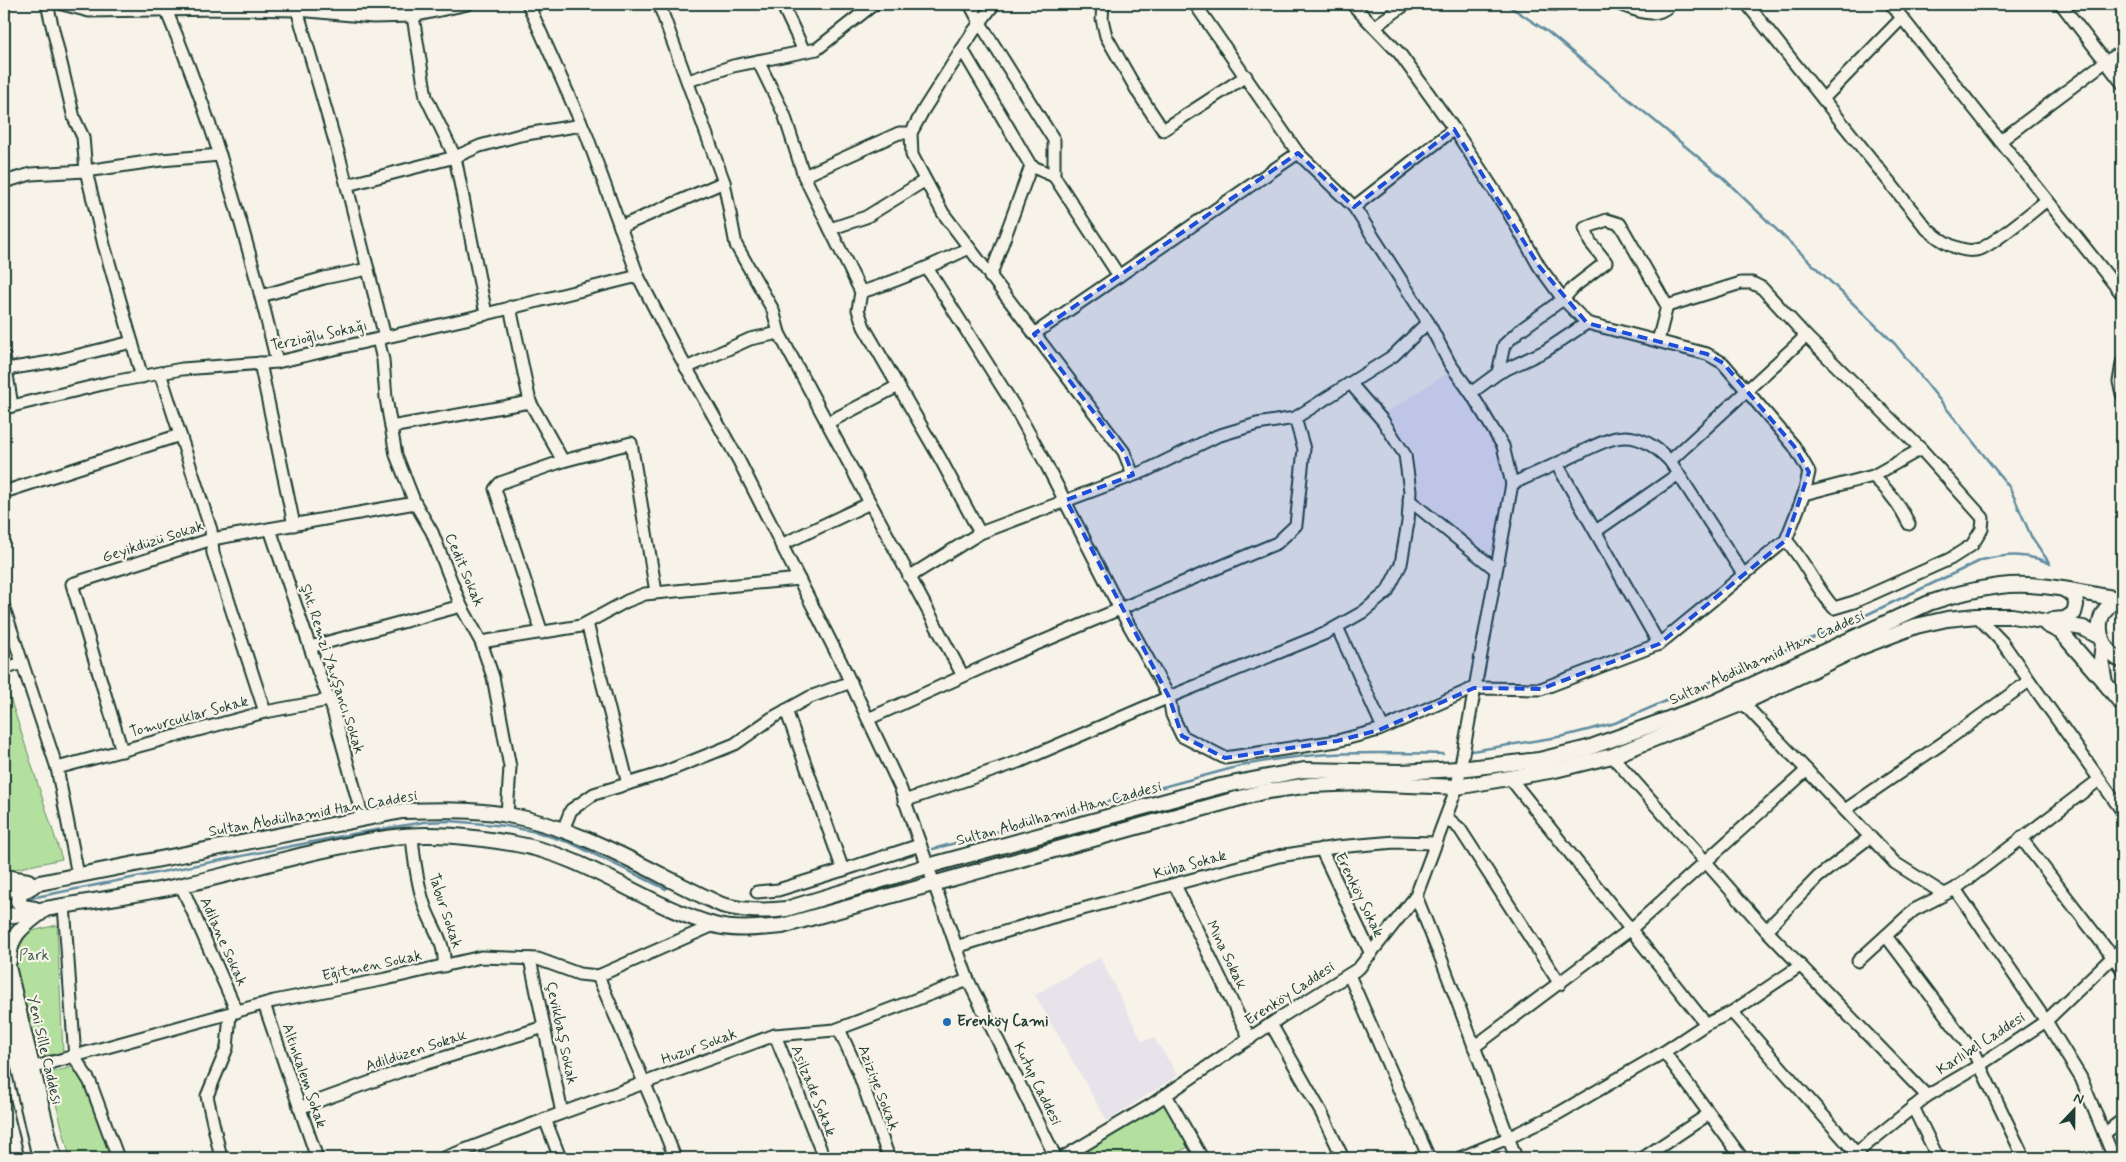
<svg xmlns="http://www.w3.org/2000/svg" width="2126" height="1162" font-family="Mynerve,sans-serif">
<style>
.built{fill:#e6e3ea}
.green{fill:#b3e09e;stroke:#698e69}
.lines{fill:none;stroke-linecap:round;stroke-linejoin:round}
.stream{stroke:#608ca0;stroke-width:2.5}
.minor-casing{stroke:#1f3d34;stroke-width:15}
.major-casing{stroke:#1f3d34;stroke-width:18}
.minor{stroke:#f7f3e8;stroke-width:11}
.major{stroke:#f7f3e8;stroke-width:14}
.marked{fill:#1d4ed8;fill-opacity:0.2;stroke:#1d4ed8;stroke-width:4;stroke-dasharray:10 6;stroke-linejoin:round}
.poi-dot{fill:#1f6fb2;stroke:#f7f3e8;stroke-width:2}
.labels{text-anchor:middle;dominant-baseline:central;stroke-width:4.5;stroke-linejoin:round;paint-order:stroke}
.street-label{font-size:15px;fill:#1f3d34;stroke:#f7f3e8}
.park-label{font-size:15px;fill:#3d5e49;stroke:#f7f3e8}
.poi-label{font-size:15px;font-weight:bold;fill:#1f3d34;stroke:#f7f3e8;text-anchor:start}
</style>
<rect width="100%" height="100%" fill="#f7f3e8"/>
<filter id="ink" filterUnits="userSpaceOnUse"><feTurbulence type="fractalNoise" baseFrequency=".02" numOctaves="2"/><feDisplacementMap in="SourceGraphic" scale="10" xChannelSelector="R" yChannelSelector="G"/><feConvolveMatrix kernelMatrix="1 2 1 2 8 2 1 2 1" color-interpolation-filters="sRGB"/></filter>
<g filter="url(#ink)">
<!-- built -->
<g class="built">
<path d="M1449 372 1499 448 1508 478 1492 553 1486 555 1416 499 1414 453 1384 414Z"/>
<path d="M1100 957 1142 1041 1154 1038 1178 1075 1107 1121 1035 995Z"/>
</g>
<!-- green -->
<g class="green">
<path d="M4 682H5L62 859 11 870 4 858Z"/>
<path d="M57 925 63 1053 36 1057 6 944 11 936Z"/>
<path d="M77 1066 111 1158H70L48 1073Z"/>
<path d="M1163 1103 1190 1146 1168 1158H1077Z"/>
</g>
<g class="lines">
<!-- stream -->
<g class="stream">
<path d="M1506 4 1548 32 1721 176 1895 344 2010 488 2031 536 2050 564"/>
<path d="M1472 751 1564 736 1615 723 1866 615 1982 560C2006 554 2026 553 2049 563"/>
<path d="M933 849 1244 765C1312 751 1374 752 1443 754"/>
<path d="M31 898 352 834 424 822 451 821 506 826 536 832 571 843 666 889"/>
</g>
<defs>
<g id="minor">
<path d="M47 4 74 118 83 137 86 171 104 245 142 377"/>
<path d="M62 4 89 11 222 9 298 10 373 17 413 16 468 4"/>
<path d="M165 4 166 10C214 123 249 242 277 362"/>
<path d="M411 4 426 97 455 157 486 314"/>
<path d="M528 4 587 136 638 276 673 344 739 461 841 662 900 787 968 980 1056 1158"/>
<path d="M659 4 724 182 736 245 773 310 779 333 963 676"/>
<path d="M782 4 804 51"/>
<path d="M970 4 980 23 1054 140V176"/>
<path d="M994 4 973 32 924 109 911 133 912 155 943 213 1124 452 1133 475"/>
<path d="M1103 4 1102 19 1106 36 1139 94 1163 130 1246 76"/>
<path d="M1352 4 1400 54 1454 129 1354 207"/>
<path d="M1549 4H1564"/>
<path d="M1619 4C1638 11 1655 20 1671 4"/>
<path d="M1747 4 1927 229C1941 241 1961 255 1980 249 1993 245 2034 210 2047 200"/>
<path d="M1891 4 2122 294"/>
<path d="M2061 4 2122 83"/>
<path d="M296 6 340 159 385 337"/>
<path d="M1374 27 1406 4"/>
<path d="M962 49 1031 166 1054 176 1119 276"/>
<path d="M758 61 784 114 804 176 861 292 858 310 864 327 941 460 980 533"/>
<path d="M688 81 733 66 817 49 874 4"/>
<path d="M1823 99 1902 18"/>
<path d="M2000 141 2105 62 2122 52"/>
<path d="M804 176 899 133H911"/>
<path d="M4 182 31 174 86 171 161 160 220 155"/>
<path d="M347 185 455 157 480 146 520 135 582 125"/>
<path d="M620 227 724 182"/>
<path d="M830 229 866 217 924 181"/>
<path d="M927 268 1014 406 1046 464 1120 609 1169 697 1172 715 1182 736 1225 758 1337 741 1379 730 1474 688 1541 689 1659 644 1786 540 1804 494 1809 472 1794 446 1723 363 1707 354 1587 323 1563 299 1539 266 1509 213 1454 129"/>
<path d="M990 277 1031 166"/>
<path d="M861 292C899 281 934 265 969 248"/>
<path d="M261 296 324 278 368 269"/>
<path d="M1667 306 1741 283H1752L1762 288 1806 336 1921 449 1983 518 1982 529 1972 545 1950 559 1854 602 1834 608C1815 587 1805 561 1786 540"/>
<path d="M510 307 530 402 563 461"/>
<path d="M1034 334 1298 153"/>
<path d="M378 339 383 360 386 398 396 455 415 503 432 532 461 606 481 642 493 677 510 767 507 815"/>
<path d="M4 356 12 406"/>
<path d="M260 363 294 525"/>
<path d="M2122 363 2119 382 2122 394"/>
<path d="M686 368 750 339 779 333"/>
<path d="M6 369 51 362 132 342"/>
<path d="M160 373 211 530 213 553 265 712"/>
<path d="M1498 373 1504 345 1519 331 1563 299 1575 286 1606 262 1590 242 1585 228 1607 220 1620 224 1667 306 1658 341"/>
<path d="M1471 393 1498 373 1545 351 1587 323"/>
<path d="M4 408 107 383 182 369 277 362 470 318 638 276"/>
<path d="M827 423 898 386"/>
<path d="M391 427 530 402"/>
<path d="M1670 461 1806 336"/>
<path d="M1557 464 1659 644"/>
<path d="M1873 476C1888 490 1900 505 1909 524"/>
<path d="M1512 484C1531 475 1550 467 1569 458 1611 438 1632 422 1670 461L1743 574"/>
<path d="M4 492 180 435"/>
<path d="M1804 494 1873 476 1921 449"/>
<path d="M1409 500 1495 569"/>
<path d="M270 529 318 671 332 707 363 819"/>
<path d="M1596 531 1677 475"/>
<path d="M781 545 870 503"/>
<path d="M909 577 980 533 1145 471 1217 436 1257 424 1295 418 1393 356 1428 322"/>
<path d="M4 608 57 768 78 875"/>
<path d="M1977 616 2002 642 2122 811"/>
<path d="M587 623 628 784"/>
<path d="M1337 627 1383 728"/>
<path d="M542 633 495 489 500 483 563 461 631 443 656 592"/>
<path d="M481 642 581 626 627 601 645 594 799 579"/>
<path d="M310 647 461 606"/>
<path d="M4 669 22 663"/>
<path d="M1743 703 1895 863 1944 894"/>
<path d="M868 719 1008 656 1277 543 1296 525 1304 449 1295 418"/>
<path d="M122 751 72 584 212 539 415 503"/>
<path d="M1612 756 1766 930 1927 1096"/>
<path d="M57 768 265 712 329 700"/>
<path d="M1510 778 1706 1024"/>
<path d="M904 801 1021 761 1169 697 1324 634 1363 612 1387 592 1401 564 1408 522 1410 491 1405 455 1383 421 1351 384"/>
<path d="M1845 810 1950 738 2029 681"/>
<path d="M1446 817 1460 829 1560 984"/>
<path d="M563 830 571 810 594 794 660 774 735 744 772 718 810 697 851 682"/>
<path d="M412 836C414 859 417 882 424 904 431 926 446 942 444 966"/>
<path d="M2021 838 2122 969"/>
<path d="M1321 849 1371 954"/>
<path d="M843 870 920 845"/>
<path d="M181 885 237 1012"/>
<path d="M1175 885 1250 1039"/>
<path d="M1955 889 2046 1021 2081 1078 2114 1158"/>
<path d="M757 892 778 890 843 870 786 710"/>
<path d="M1416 896 1442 961 1516 1158"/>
<path d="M64 905 75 1058 90 1082 118 1158"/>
<path d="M1766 930 1818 877 1870 837"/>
<path d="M1886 936 1974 1053 2024 1158"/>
<path d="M956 947 1049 918 1279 856 1337 847 1395 842 1436 843"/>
<path d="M530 959 562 1113"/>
<path d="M1858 961 1914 910 1955 889 2099 780"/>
<path d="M1349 975 1429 1158"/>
<path d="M598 976C624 1037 652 1097 675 1158"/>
<path d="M264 1004 317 1158"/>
<path d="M1732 1012 1857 1154"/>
<path d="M1271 1024 1321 1112 1343 1158"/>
<path d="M839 1029 858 1071 889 1158"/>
<path d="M775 1035 824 1158"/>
<path d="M1474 1047 1631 929 1807 770"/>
<path d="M1664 1052 1742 1158"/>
<path d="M31 1068 274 1001 386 979 481 957 538 959 579 974 598 976 714 925"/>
<path d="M1166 1095 1202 1158"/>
<path d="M4 1101 18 1158"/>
<path d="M1913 1107 1938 1158"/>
<path d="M299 1108 401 1071 544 1027"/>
<path d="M545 1119 560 1158"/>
<path d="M2104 1134 2122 1120"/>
<path d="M221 1158 207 1096 227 1048 230 1014"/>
<path d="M444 1158 562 1113 775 1035 835 1030 968 980"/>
<path d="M1062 1158 1151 1105 1281 1017 1359 968 1416 896 1457 787 1512 484 1503 446 1471 393 1450 364 1428 322 1354 207 1298 153 1195 4"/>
<path d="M1460 1158 1508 1138 1559 1113 1664 1052 1706 1024 1732 1012 1800 966"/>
<path d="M1643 1158 1709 1114"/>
<path d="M1850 1158 1927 1096 1980 1065 2046 1021 2122 948"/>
</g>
<g id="major">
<path d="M2122 598C2090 609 2095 648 2122 661"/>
<path d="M2053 620 2065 619 2074 613 2076 605 2075 596 2065 590"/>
<path d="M2047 625 2061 632 2105 683"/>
<path d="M2103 643 2101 660 2105 683 2122 704"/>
<path d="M4 877 28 881"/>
<path d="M33 886 21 893 18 901 23 907 35 909"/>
<path d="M4 890 402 811C437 810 474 809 508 815 585 829 652 873 722 905 744 911 763 912 786 909L928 866 1221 786 1304 770 1400 772 1459 769 1539 760 1588 748 1715 702 1929 603C1952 595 1976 589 2000 586 2039 581 2081 593 2119 599"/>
<path d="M4 917C63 904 123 898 183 885 251 870 318 848 387 838 429 831 475 837 516 844 587 856 645 905 714 925 736 931 760 928 782 926L1262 792 1310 785 1361 783 1457 787 1555 770 1612 756 1743 703 1861 647 1916 626 1947 619 1977 616H2012L2083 628 2100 637"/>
<path d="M4 950 54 1158"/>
<path d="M9 961C10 933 23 927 43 911"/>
<path d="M4 1003 40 1158"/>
</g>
</defs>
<!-- minor casing -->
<use href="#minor" class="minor-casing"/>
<!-- major casing -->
<use href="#major" class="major-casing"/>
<!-- minor -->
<use href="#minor" class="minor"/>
<!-- major -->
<use href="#major" class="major"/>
</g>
</g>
<!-- marked area -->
<path class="marked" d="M1454 129 1539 266 1587 323 1707 354 1723 363 1794 446 1809 472 1786 540 1659 644 1541 689 1474 688 1379 730 1337 741 1225 758 1182 736 1169 697 1066 500 1133 475 1124 452 1034 334 1298 153 1354 207Z"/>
<!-- markers -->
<circle class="poi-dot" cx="947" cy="1022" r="5"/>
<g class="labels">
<!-- street labels -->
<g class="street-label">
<text transform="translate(319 336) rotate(-12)">Terzioğlu Sokağı</text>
<text transform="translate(153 542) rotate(-18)">Geyikdüzü Sokak</text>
<text transform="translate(464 570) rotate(67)">Cedit Sokak</text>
<text transform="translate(1767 658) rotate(-24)">Sultan Abdülhamid Han Caddesi</text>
<text transform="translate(332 669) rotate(72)">Şht. Remzi Yavşancı Sokak</text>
<text transform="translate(189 717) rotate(-15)">Tomurcuklar Sokak</text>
<text transform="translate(313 814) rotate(-10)">Sultan Abdülhamid Han Caddesi</text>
<text transform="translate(1059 814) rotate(-15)">Sultan Abdülhamid Han Caddesi</text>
<text transform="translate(1190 865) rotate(-15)">Küba Sokak</text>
<text transform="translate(1359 895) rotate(64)">Erenköy Sokak</text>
<text transform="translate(445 911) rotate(72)">Tabur Sokak</text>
<text transform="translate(223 942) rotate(66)">Adilane Sokak</text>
<text transform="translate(1226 955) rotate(64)">Mina Sokak</text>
<text transform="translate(372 966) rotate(-12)">Eğitmen Sokak</text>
<text transform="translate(1290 994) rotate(-33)">Erenköy Caddesi</text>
<text transform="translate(561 1033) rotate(78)">Çevikbaş Sokak</text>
<text transform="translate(1981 1044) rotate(-33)">Karlıbel Caddesi</text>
<text transform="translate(699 1047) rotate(-20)">Huzur Sokak</text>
<text transform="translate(44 1050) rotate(77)">Yeni Sille Caddesi</text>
<text transform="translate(416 1051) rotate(-18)">Adildüzen Sokak</text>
<text transform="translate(304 1076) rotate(71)">Altınkalem Sokak</text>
<text transform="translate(1037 1084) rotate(64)">Kutup Caddesi</text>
<text transform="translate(878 1088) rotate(69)">Aziziye Sokak</text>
<text transform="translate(813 1091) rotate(68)">Asilzade Sokak</text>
</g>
<!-- park labels -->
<g class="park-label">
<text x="34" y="956">Park</text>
</g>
<!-- poi labels -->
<g class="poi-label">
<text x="957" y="1022">Erenköy Cami</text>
</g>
</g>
<!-- margin -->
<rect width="2126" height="1162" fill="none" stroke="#f7f3e8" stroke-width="20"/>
<rect x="10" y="10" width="2106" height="1142" fill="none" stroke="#1f3d34" stroke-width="2" filter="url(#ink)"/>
<!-- north arrow -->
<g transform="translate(2074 1110) rotate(22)" stroke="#f7f3e8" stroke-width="4" paint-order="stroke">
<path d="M0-4L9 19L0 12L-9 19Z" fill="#1f3d34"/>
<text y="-8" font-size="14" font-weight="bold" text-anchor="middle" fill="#1f3d34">N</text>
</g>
</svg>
